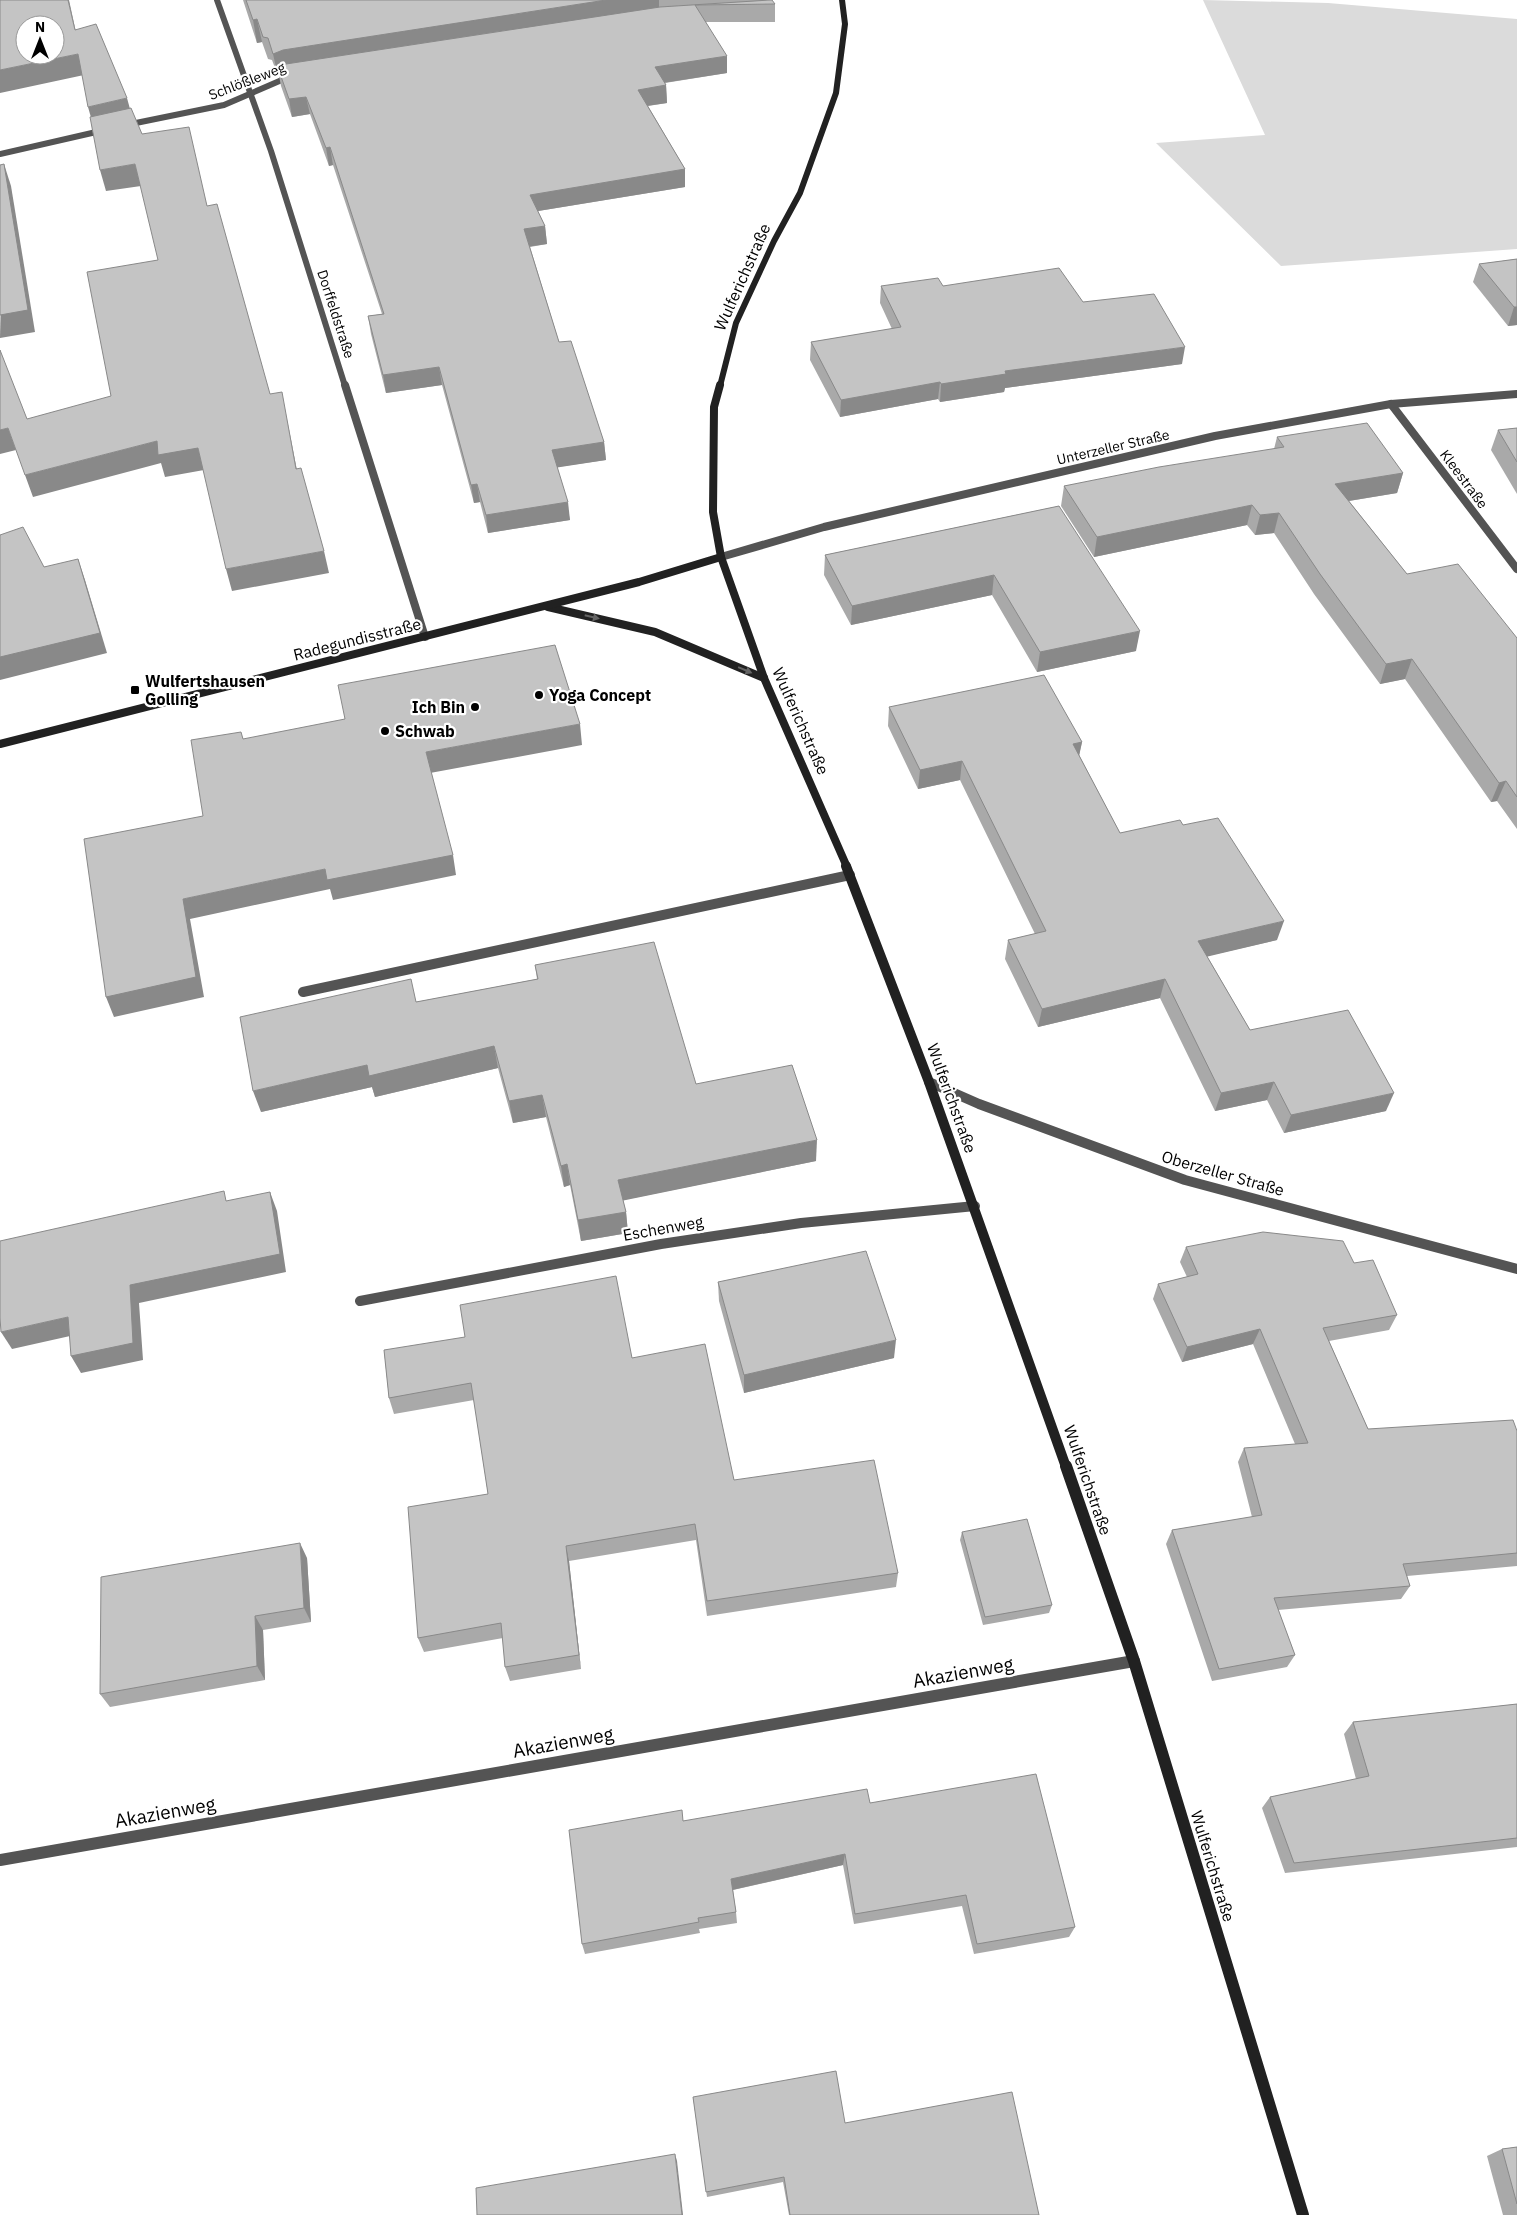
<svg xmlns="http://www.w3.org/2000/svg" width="1517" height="2215" font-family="'IBM Plex Sans',sans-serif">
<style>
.green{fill:#dbdbdb}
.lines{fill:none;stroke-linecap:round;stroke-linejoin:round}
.street-far3{stroke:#545454;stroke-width:6}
.street-far2{stroke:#545454;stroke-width:8}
.street-far1{stroke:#545454;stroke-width:10}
.street{stroke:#545454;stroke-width:12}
.secondary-far3{stroke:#212121;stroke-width:6}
.secondary-far2{stroke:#212121;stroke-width:8}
.secondary-far1{stroke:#212121;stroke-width:10}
.secondary{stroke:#212121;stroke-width:12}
.wall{fill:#a9a9a9}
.shaded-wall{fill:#898989}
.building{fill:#c4c4c4;stroke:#898989;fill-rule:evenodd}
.oneway{fill:#646464}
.poi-dot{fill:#000;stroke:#fff;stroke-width:2}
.labels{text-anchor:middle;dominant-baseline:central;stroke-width:4.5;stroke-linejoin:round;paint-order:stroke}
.far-street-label{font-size:14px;fill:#000;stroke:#fff}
.street-label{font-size:16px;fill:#000;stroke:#fff}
.poi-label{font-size:16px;font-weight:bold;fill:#000;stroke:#fff;text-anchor:start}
.near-street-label{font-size:19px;fill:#000;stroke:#fff}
</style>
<rect width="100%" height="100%" fill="#fff"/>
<!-- green -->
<path class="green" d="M1203 0 1328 3 1517 19V249L1281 266 1156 143 1265 135Z"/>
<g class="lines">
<!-- street-far3 -->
<g class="street-far3">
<path d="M217 0 271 151 345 386"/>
<path d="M126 125 224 105 291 76"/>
<path d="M0 154 105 130"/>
</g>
<!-- street-far2 -->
<g class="street-far2">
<path d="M345 385 425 637"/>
<path d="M1391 404 1517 569"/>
<path d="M721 557 824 527 1215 436 1391 404 1517 394"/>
</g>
<!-- street-far1 -->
<g class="street-far1">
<path d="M303 992 850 875"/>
<path d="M929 1082 979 1104 1185 1180 1517 1269"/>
<path d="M360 1301 661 1244 801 1223 975 1206"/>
</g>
<!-- street -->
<path class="street" d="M0 1860 1134 1661"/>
<!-- secondary-far3 -->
<path class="secondary-far3" d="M720 386 736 323 774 241 800 193 836 93 845 24 842 0"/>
<!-- secondary-far2 -->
<g class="secondary-far2">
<path d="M720 385 714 407 713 512 721 557 764 678 847 867"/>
<path d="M548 607 655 632 764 678"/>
<path d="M0 744 639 582 721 557"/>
</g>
<!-- secondary-far1 -->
<path class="secondary-far1" d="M846 866 929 1082 1066 1467"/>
<!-- secondary -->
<path class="secondary" d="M1066 1466 1134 1661 1303 2215"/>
</g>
<!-- wall -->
<g class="wall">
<path d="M243 0H765L775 4V22H706L727 73 665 83 666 85 667 103 648 106 685 169V187L538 211 545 226 547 244 530 247 559 342 604 442 606 460 557 467 570 520 488 533 480 502 474 503 442 385 386 393 371 334 368 316 382 314 333 165 329 166 310 114 292 117 281 86 279 76H278L272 60 268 59 262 42 257 43Z"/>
<path d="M1517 259V325L1508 326 1473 282 1479 264Z"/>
<path d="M881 286H943L1083 302 1182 364 1005 388 1004 392 940 402 938 399 840 417 810 360 811 342 892 329 880 303Z"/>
<path d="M1517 428V494L1491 450 1498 430Z"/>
<path d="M1277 437 1403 473 1397 493 1349 501 1407 574 1517 638V829L1497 801 1491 802 1405 679 1380 684 1314 594 1274 533 1255 535 1247 525 1094 557 1061 506 1064 486 1274 449Z"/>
<path d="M1059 506 1136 651 1037 672 992 595 851 625 824 575 825 555Z"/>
<path d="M889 707 1082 742 1079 755 1120 833 1183 825 1277 940 1207 956 1250 1030 1386 1111 1284 1133 1267 1100 1215 1111 1160 998 1038 1027 1005 959 1008 940 1035 934 960 780 918 789 888 726Z"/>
<path d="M535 965 696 1084 816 1161 623 1200 626 1212 628 1233 581 1241 570 1185 564 1187 546 1117 513 1123 498 1068 375 1097 372 1087 261 1112 416 1002 537 979Z"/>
<path d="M1186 1247 1354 1263 1397 1315 1389 1330 1329 1341 1368 1429 1517 1431V1566L1407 1576 1410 1586 1401 1599 1278 1610 1295 1655 1287 1667 1212 1681 1166 1544 1172 1530 1252 1517 1238 1462 1244 1448 1295 1444 1253 1344 1182 1362 1153 1299 1158 1284 1187 1277 1180 1262Z"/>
<path d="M718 1282 894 1358 744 1393 719 1301Z"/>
<path d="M384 1350 632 1358 734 1480 898 1573 896 1587 707 1616 696 1540 569 1561 581 1669 510 1681 505 1667 503 1638 424 1652 418 1638 488 1494 474 1400 394 1414 389 1398Z"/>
<path d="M962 1532 1052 1605 1049 1613 983 1625 960 1540Z"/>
<path d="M307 1558 311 1622 263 1630 265 1680 110 1707 100 1694Z"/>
<path d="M1517 1704V1847L1285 1873 1262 1808 1270 1797 1356 1779 1344 1734 1353 1722Z"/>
<path d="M870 1803 1075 1927 1069 1937 974 1954 962 1906 854 1924 843 1865 733 1890 736 1912 737 1923 699 1929 700 1933 585 1954 582 1944 683 1821Z"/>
<path d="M693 2097 845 2123 1039 2215H789L783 2182 707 2197Z"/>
<path d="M1517 2147V2215H1503L1487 2156 1502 2149Z"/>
</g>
<!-- shaded-wall -->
<g class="shaded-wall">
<path d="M68 0H69L80 51 75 30Z"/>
<path d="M606 0H659V14L278 68 279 76H278L273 54 283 50Z"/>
<path d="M257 19 262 42 257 43 253 20Z"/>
<path d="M78 54 84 75 0 93V70Z"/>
<path d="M727 56V73L656 84 655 67Z"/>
<path d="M666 85 667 103 639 107 638 90Z"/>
<path d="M306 97 310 114 292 117 289 99Z"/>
<path d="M127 98 133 120 94 128 88 107Z"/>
<path d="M330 147 333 165 329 166 326 148Z"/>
<path d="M4 164 11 186 35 332 0 338Z"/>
<path d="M135 164 141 186 106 191 100 170Z"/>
<path d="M685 169V187L532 212 530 195Z"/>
<path d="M545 226 547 244 526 247 524 229Z"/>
<path d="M1514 307H1517V325L1508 326Z"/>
<path d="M1185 347 1182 364 1005 388 1004 392 940 402 941 384 1005 371Z"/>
<path d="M439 367 442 385 386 393 383 375Z"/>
<path d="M940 382 938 399 840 417 841 400Z"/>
<path d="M282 392 286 414 301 491 296 469Z"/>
<path d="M8 428 16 450 0 454V430Z"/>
<path d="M157 441 198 448 204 470 165 477 161 463 33 497 25 475Z"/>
<path d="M604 442 606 460 554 468 552 450Z"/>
<path d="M1403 473 1397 493 1330 504 1335 484Z"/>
<path d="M477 484 480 502 474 503 471 485Z"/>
<path d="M568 502 570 520 488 533 486 515Z"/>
<path d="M1252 505 1247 525 1094 557 1097 537Z"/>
<path d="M1279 513 1274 533 1255 535 1260 515Z"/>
<path d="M324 551 329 573 232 591 226 569Z"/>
<path d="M78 559 85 580 107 653 0 680V657Z"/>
<path d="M994 575 992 595 851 625 852 606Z"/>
<path d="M1140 631 1136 651 1037 672 1040 652Z"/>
<path d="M1412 659 1405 679 1380 684 1386 664Z"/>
<path d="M580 724 582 745 430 773 426 752Z"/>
<path d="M1082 742 1078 761 1073 744Z"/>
<path d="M962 761 960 780 918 789 920 770Z"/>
<path d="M1506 781 1497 801 1491 802 1499 783Z"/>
<path d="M453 855 456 875 333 900 330 889 190 919 204 997 114 1017 106 997 183 899 325 869Z"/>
<path d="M1284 921 1277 940 1193 960 1198 941Z"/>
<path d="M1165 979 1160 998 1038 1027 1042 1009Z"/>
<path d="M494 1046 498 1068 375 1097 372 1087 261 1112 253 1091 367 1065Z"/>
<path d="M1274 1082 1267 1100 1215 1111 1221 1093Z"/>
<path d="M1394 1093 1386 1111 1284 1133 1291 1115Z"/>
<path d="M542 1095 546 1117 513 1123 509 1101Z"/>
<path d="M817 1140 816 1161 621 1201 618 1180Z"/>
<path d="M567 1164 570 1185 564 1187 561 1166Z"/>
<path d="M270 1192 277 1211 286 1272 139 1303 143 1360 81 1373 71 1356 130 1285Z"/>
<path d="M626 1212 628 1233 581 1241 578 1220Z"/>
<path d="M68 1317 79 1334 12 1349 1 1332Z"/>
<path d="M1260 1329 1253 1344 1182 1362 1187 1347Z"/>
<path d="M896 1340 894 1358 744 1393V1375Z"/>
<path d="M300 1543 307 1558 311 1622 304 1608Z"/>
<path d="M566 1546 569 1561 581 1669 579 1655Z"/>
<path d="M255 1616 263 1630 265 1680 257 1666Z"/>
<path d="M845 1854 843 1865 732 1890 731 1879Z"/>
<path d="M675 2154 677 2161 683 2215H682Z"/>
</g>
<!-- building -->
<g class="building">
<path d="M0 0H68L75 30 96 24 127 98 88 107 78 54 0 70ZM25 25H55V55H25Z"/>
<path d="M246 0H606L283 50 273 54 268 38 263 37 257 19 253 20Z"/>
<path d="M770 0H772L775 4 695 5 727 56 655 67 666 85 638 90 685 169 530 195 545 226 524 229 559 342 571 341 604 442 552 450 568 502 486 515 477 484 471 485 439 367 383 375 368 316 384 314 330 147 326 148 306 97 289 99 278 68 286 64 660 7Z"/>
<path d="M131 108 142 134 189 127 207 206 217 204 270 394 282 392 296 469 301 468 324 551 226 569 198 448 158 455 157 441 25 475 8 428 0 430V350L27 419 111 396 87 272 158 260 135 164 100 170 90 117Z"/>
<path d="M4 164 28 310 0 315V165Z"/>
<path d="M1517 259V307H1514L1479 264Z"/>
<path d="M1059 268 1083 302 1154 294 1185 347 1005 371 1006 374 941 384 940 382 841 400 811 342 901 327 881 286 938 278 943 286Z"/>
<path d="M1367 423 1403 473 1335 484 1407 574 1458 564 1517 638V797L1506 781 1499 783 1412 659 1386 664 1320 574 1279 513 1260 515 1252 505 1097 537 1064 486 1159 467 1284 447 1277 437Z"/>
<path d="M1517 428V462L1498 430Z"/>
<path d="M1059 506 1140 631 1040 652 994 575 852 606 825 555Z"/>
<path d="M23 527 44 567 78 559 100 633 0 657V535Z"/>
<path d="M555 645 580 724 426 752 453 855 327 880 325 869 183 899 196 977 106 997 84 839 203 816 191 740 241 732 243 739 345 719 338 685Z"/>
<path d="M1044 675 1082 742 1073 744 1120 833 1180 820 1183 825 1218 818 1284 921 1198 941 1250 1030 1348 1010 1394 1093 1291 1115 1274 1082 1221 1093 1165 979 1042 1009 1008 940 1046 931 962 761 920 770 889 707Z"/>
<path d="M654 942 696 1084 792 1065 817 1140 618 1180 626 1212 578 1220 567 1164 561 1166 542 1095 509 1101 494 1046 369 1076 367 1065 253 1091 240 1017 411 979 416 1002 538 979 535 965Z"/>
<path d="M224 1191 226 1201 270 1192 280 1254 130 1285 133 1343 71 1356 68 1317 1 1332 0 1318V1241Z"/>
<path d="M1263 1232 1343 1241 1354 1263 1373 1260 1397 1315 1323 1328 1368 1429 1513 1420 1517 1431V1553L1403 1564 1410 1586 1274 1598 1295 1655 1219 1669 1172 1530 1262 1515 1244 1448 1308 1443 1260 1329 1187 1347 1158 1284 1198 1274 1186 1247Z"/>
<path d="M866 1251 896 1340 744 1375 718 1282Z"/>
<path d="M616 1276 632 1358 705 1344 734 1480 874 1460 898 1573 707 1601 695 1524 566 1546 579 1655 505 1667 501 1623 418 1638 408 1507 488 1494 471 1383 389 1398 384 1350 465 1337 460 1305Z"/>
<path d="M1027 1519 1052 1605 985 1617 962 1532Z"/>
<path d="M300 1543 304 1608 255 1616 257 1666 100 1694 101 1577Z"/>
<path d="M1517 1704V1838L1294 1863 1270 1797 1369 1776 1353 1722Z"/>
<path d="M1036 1774 1075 1927 977 1944 966 1895 855 1914 845 1854 731 1879 736 1912 698 1918 699 1922 582 1944 569 1830 682 1810 683 1821 867 1789 870 1803Z"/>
<path d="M836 2071 845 2123 1012 2092 1039 2215H790L784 2177 706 2192 693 2097Z"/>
<path d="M1517 2147V2204L1502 2149Z"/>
<path d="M675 2154 682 2215H477L476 2188Z"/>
</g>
<!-- one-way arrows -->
<defs><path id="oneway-solid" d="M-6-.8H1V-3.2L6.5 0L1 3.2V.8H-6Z" transform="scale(1.25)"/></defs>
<g class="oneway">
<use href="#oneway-solid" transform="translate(592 617) rotate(13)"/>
<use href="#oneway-solid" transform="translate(745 670) rotate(23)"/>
</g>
<!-- markers -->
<g class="poi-dot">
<rect x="130" y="685" width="10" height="10" rx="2.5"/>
<circle cx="539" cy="695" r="5"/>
<circle cx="475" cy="707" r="5"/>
<circle cx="385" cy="731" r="5"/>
</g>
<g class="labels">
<!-- far-street labels -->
<g class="far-street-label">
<text transform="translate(247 81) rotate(-21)">Schlößleweg</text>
<text transform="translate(336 314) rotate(72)">Dorffeldstraße</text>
<text transform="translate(1113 447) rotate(-13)">Unterzeller Straße</text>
<text transform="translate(1464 479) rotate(53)">Kleestraße</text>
</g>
<!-- street labels -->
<g class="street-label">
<text transform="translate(742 277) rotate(-66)">Wulferichstraße</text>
<text transform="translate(357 639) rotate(-14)">Radegundisstraße</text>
<text transform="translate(801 721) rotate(66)">Wulferichstraße</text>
<text transform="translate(952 1098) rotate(70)">Wulferichstraße</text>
<text transform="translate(1223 1173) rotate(16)">Oberzeller Straße</text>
<text transform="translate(663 1228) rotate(-10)">Eschenweg</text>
<text transform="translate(1088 1480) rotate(71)">Wulferichstraße</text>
<text transform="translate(1213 1866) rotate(73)">Wulferichstraße</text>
</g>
<!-- poi labels -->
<g class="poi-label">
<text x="145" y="681">Wulfertshausen<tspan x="145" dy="18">Golling</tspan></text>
<text x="549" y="695">Yoga Concept</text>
<text x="465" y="707" text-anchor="end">Ich Bin</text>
<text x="395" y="731">Schwab</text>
</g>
<!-- near-street labels -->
<g class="near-street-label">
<text transform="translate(963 1672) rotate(-10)">Akazienweg</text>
<text transform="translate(563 1742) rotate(-10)">Akazienweg</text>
<text transform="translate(165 1812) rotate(-10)">Akazienweg</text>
</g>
</g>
<!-- north arrow -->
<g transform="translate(40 40)"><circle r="24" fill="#ffffff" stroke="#999999"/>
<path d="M0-4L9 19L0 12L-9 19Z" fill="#000000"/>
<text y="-8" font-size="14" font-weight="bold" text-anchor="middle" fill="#000000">N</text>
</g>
</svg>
